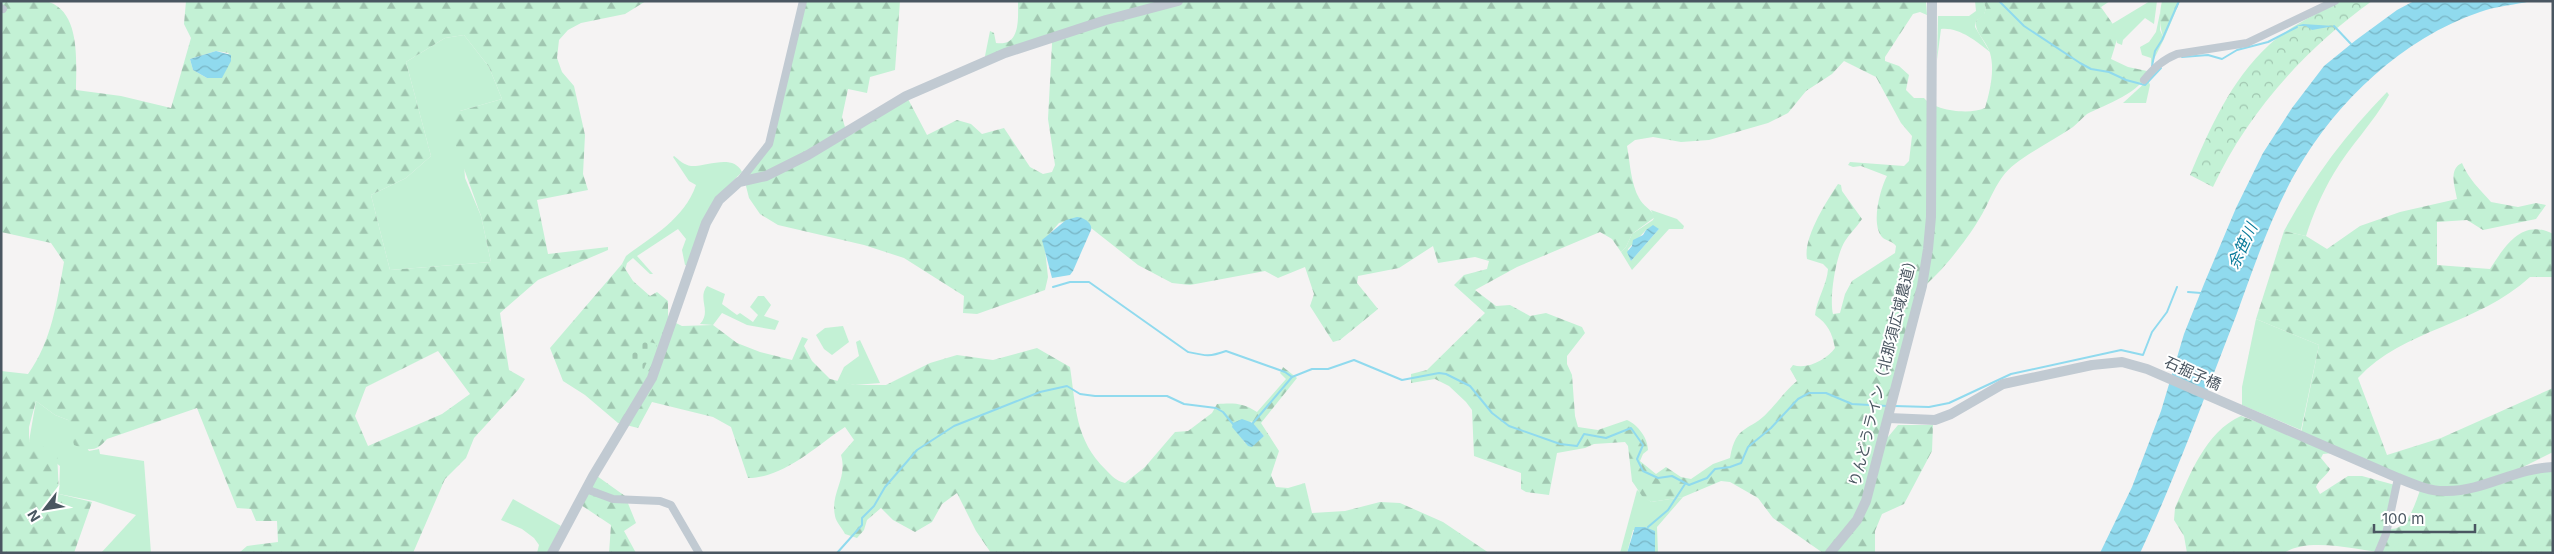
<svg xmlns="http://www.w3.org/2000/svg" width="2554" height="554" font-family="Inter,'Noto Sans JP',sans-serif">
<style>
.grass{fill:#c3f1d5;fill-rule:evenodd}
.forest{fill:url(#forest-firs);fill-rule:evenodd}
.cemetery{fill:url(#cemetery-stones)}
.park{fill:url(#park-crowns)}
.water{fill:url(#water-waves)}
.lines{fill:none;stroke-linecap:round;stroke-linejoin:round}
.stream{stroke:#90daee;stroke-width:2}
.minor{stroke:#c1cad2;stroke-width:8}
.tertiary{stroke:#c1cad2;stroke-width:10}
.labels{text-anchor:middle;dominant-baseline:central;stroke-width:4;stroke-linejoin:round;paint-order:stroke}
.street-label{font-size:15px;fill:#4a5661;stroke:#fff}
.water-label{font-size:16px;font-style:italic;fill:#0c7c9b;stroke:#fff}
</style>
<defs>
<pattern id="forest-firs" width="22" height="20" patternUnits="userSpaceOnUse" patternTransform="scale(1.25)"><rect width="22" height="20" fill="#c3f1d5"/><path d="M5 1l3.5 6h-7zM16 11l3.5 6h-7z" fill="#a0c6b0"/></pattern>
<pattern id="cemetery-stones" width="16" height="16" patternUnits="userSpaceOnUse" patternTransform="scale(1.25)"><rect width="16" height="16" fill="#c3f1d5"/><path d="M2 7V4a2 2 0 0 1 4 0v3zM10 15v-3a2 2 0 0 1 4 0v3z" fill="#a0c6b0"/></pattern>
<pattern id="park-crowns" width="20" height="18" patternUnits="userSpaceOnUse" patternTransform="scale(1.25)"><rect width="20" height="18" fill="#c3f1d5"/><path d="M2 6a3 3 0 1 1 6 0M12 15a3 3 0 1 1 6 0" fill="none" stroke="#a0c6b0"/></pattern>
<pattern id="water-waves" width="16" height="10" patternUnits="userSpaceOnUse" patternTransform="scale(1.25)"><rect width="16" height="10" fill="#90daee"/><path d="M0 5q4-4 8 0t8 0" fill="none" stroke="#78b4c4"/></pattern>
</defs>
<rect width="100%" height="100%" fill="#f5f3f3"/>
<!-- grass -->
<g class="grass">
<path d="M1975 1H1983L1986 8 1984 15 1976 21 1975 27 1990 52C1976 41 1959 27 1941 29L1937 60 1938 16H1969L1976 11Z"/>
<path d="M2150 1H2157L2154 24 2145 18 2123 40 2122 45 2117 43 2112 24Z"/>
<path d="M2160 13V30L2164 39 2151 65V58L2142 55 2140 47 2149 42 2156 32Z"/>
<path d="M464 35 489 67 502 99 460 111 465 178 481 216 491 262 390 270 371 195 406 178 431 156 406 62 445 38Z"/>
<path d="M2148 80 2150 85 2146 103H2123Z"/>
<path d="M2387 92 2389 95C2373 123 2350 146 2334 173 2322 193 2313 214 2306 236L2284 231C2312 179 2346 134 2387 92Z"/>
<path d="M674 156C679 160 684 165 691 166 706 167 733 153 742 172L720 194 688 266 685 265 682 250 686 239 678 229 637 256 653 274H650L633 258 627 263 625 270 622 264 626 256C654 235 684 219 696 185L689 181 673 157Z"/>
<path d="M1651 210 1677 219 1684 226 1683 229H1669L1632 270 1621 252 1626 247 1632 234 1653 220 1654 217ZM1659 229 1631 261 1628 249 1646 230Z"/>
<path d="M707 286 725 294 722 304 737 315 740 313 753 322 758 315 750 307 758 296H764L771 305 764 316 779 321 775 330 747 325 722 313 713 325 700 324C712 311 697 299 707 286Z"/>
<path d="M2256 319 2319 345 2301 430 2242 405V387Z"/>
<path d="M843 326 849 342 832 355 824 349 816 335 825 328Z"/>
<path d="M860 340 880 383 855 385 837 382 844 367 859 356 856 342Z"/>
<path d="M36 401 55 415 68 420 89 451 99 449 100 454 144 461 151 553H101L136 515 94 501 59 494 60 466 29 441Z"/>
<path d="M1637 490 1651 502 1683 497 1657 527 1658 553H1655L1654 531 1633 530 1627 553H1620Z"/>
<path d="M513 499 561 526 547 553H537L539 545 534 538 522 529 501 520Z"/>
</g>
<!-- forest -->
<g class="forest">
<path d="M1 1C13 1 38 0 49 2 81 13 76 63 76 90L121 96 171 108 191 38 184 24 186 1H646L625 14 581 23 568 30 559 40 557 58 562 72 574 86 585 135 583 174 588 190 537 200 548 254 608 247V250L538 280 500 313 509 370 525 379 518 390 474 438 466 458 445 479 413 553H239L247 546 278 542 277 521H256L251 509 237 508 197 408 107 439C96 452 89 451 74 445L68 420 55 415 36 401 29 427V441L57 452 59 494 92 502 74 553H1V371L28 374C52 341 57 301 64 262L51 243 1 232ZM464 35 489 67 502 99 460 111 448 124 481 216 491 262 390 270 371 195 406 178 431 156 406 62 445 38ZM216 51 229 53 207 78 193 70 190 59ZM438 351 470 394 442 414 368 446 355 416 366 387Z"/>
<path d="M805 1H900L895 70 870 77 867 93 848 89 842 117 845 127 908 99 927 135 957 120 971 124 982 134 1004 128 1030 167 1043 174 1052 172 1055 165 1048 119 1052 44 1049 35 986 58 985 56 990 31 994 33 996 43C1021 47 1018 18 1018 1H1926L1927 15 1920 12 1913 14 1885 57V61L1899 66 1909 75 1906 90 1914 98H1924C1934 111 1970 115 1985 108 1990 91 1995 70 1990 53 1987 41 1974 33 1976 21L1984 14 1986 8 1983 1H2110L2101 7C2119 34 2121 28 2111 59L2128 67 2147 71C2144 92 2104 105 2087 114 2082 118 2078 123 2073 127 2054 140 2033 150 2015 164 1996 178 1991 201 1978 221 1966 241 1938 277 1919 290L1882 435 1888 437 1898 425H1933L1932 451 1904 504 1882 514 1875 531V553H1823L1773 518 1758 498 1730 482 1721 481 1683 497 1651 502 1642 496 1632 481 1628 446 1625 442 1594 444 1585 448 1557 453 1549 495 1526 492 1521 489V473L1474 456 1472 410 1466 402 1449 386 1435 379 1411 383V374L1427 370 1485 313 1454 285 1464 275 1487 269 1489 261 1475 257 1438 263 1433 246 1399 268 1358 276 1357 283 1378 309 1340 340 1333 342 1310 306 1314 294 1305 267 1278 278 1265 271 1190 285 1172 283 1138 265 1086 224 1076 219 1059 223 1044 240 1048 277 1045 290 977 314 963 313 964 296 904 258 864 245 778 225 760 214 749 198 746 186 750 172 771 146ZM1844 61 1876 77 1901 123 1912 136 1909 161 1904 166 1850 162 1848 165 1853 167 1861 166 1887 176C1880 189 1870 226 1883 238 1887 241 1892 241 1896 246L1895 253 1852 281 1845 294 1840 313 1833 314C1829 297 1836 255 1845 241 1850 233 1857 227 1862 219L1842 191 1841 185 1838 184C1826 202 1803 238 1807 259L1823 264 1828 269C1827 285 1817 298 1815 315 1828 324 1832 333 1835 348 1827 359 1808 370 1793 365L1790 369 1797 381C1785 391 1778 402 1768 412 1750 432 1736 423 1730 458L1713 464 1691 479 1681 477 1666 467 1656 474 1640 461 1643 454 1648 450C1648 438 1638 425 1627 420L1598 430 1578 427 1575 416 1572 375 1567 364V356L1585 333 1582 327 1546 313 1530 316 1510 305 1496 306 1475 290 1517 267 1600 232 1612 239 1621 252 1626 247 1632 234 1655 217C1651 209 1643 206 1639 198 1631 184 1630 163 1627 146L1635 140 1653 137 1681 142 1709 140 1768 123 1788 113 1806 91 1832 74Z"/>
<path d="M2162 1H2180L2164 39C2159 27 2159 14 2162 1Z"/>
<path d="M2462 163C2469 180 2479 188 2491 202L2518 207 2536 203 2546 205 2536 219 2483 230 2467 220 2437 222V265L2490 269C2505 246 2522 218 2553 234V277H2530C2478 325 2403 329 2358 378L2387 455 2441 438 2553 388V452L2523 467 2553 470V553C2498 553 2443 554 2389 553 2359 551 2310 536 2284 553H2187L2184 536 2174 520 2175 508C2190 475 2205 432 2241 416L2300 438 2319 345 2256 319 2284 231 2306 236 2327 249 2360 226 2400 212 2457 199C2455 187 2448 169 2462 163ZM2342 452 2422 485C2416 500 2408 535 2386 528L2395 485 2362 476H2348L2320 494 2316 487C2319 479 2326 477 2330 469L2321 458 2323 454Z"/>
<path d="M622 264 633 281 650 296 657 292 668 301V319L682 326 713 325 737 343 760 352 792 360 802 337 808 339 804 346 812 361 830 379 855 385H886L930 363 957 355 993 360 1037 348 1070 367C1076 407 1075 440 1106 470 1112 476 1116 481 1125 483L1145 467 1175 432 1188 431 1212 413 1217 404C1235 403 1243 403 1257 412L1286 379 1280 373 1283 367 1297 378 1261 423 1279 451 1271 475 1276 487 1288 488 1305 483 1312 513 1345 511 1380 502 1400 503 1443 522 1489 553H991L976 531 957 493 942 504 932 522 915 532 893 520 881 508 867 520 864 530 857 538 845 534C842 528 836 522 835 516 830 492 848 479 841 455L854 440 845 427C816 446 784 478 748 478L731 427 713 417 652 402 638 428 618 423 585 395 563 381 550 348ZM1251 421 1264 436 1245 443 1242 438Z"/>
<path d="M597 476 625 496 636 523 624 531 636 553H609L611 525 581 505Z"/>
</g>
<!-- cemetery -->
<path class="cemetery" d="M642 340 657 344C653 354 647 360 644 369L629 364 631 348Z"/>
<!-- park -->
<path class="park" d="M2341 1H2372C2305 49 2248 112 2213 187L2190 175C2210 128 2231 80 2269 45 2290 26 2316 14 2341 1Z"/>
<!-- water -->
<g class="water">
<path d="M2414 1H2531C2515 5 2496 6 2480 12 2403 38 2337 101 2297 170 2271 215 2254 267 2236 316 2205 395 2177 474 2141 551L2140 553H2100L2132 487 2161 411 2184 334 2204 284 2236 208 2263 153 2292 108 2324 66 2356 40 2397 10Z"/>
<path d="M2303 24 2334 26 2312 30 2306 26H2296Z"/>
<path d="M216 51 231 55V61L222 78H207L193 70 190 59Z"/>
<path d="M1077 217C1083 217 1093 223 1091 230L1073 271 1070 275 1052 278 1042 240 1066 220Z"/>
<path d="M1653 225 1659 229 1631 261 1627 252 1632 246 1633 240 1643 235 1646 230Z"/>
<path d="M1242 419 1253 423 1264 436 1252 447 1248 446 1232 427 1233 423Z"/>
<path d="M1635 527H1645L1655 531V553H1627Z"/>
</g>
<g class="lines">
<!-- stream -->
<g class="stream">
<path d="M1999 1 2024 26 2080 63 2091 69 2109 72 2126 80 2145 85 2161 68"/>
<path d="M2334 26 2351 44"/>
<path d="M2182 57 2208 55 2222 59 2237 50 2268 42 2297 27"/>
<path d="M2152 66 2155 51 2162 40 2179 1"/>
<path d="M1053 287 1070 282H1089L1188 352C1206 356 1210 357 1226 351L1285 372 1292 377 1312 369H1328L1354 360 1402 380 1439 373 1446 374 1470 386 1492 413 1509 426 1560 444 1577 446 1584 434 1606 438 1631 428 1643 445 1637 459 1643 471 1658 478 1672 476 1689 485 1707 478 1715 469 1730 467 1741 463 1748 447 1771 428 1798 399 1809 393H1826L1852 404 1887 406"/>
<path d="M2188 292 2201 293"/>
<path d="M1894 406 1929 407 1949 403 2011 374 2121 350 2143 355 2152 332 2167 312 2177 287"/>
<path d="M1253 423 1292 377"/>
<path d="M1648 527 1668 510 1685 484"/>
<path d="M837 553 862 525V518L874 506 885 487 917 450 954 426 1040 392 1067 386 1080 394 1095 396H1167L1184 404 1216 408 1223 412 1233 424"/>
</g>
<!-- minor -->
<g class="minor">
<path d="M1 8 3 9"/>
<path d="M2144 80C2154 68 2162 60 2177 54L2247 43 2335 1"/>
<path d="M739 182 769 144 803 1"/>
<path d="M586 489 613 499 660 501 671 505 699 553"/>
<path d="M2378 553 2386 534 2398 478"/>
</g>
<!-- tertiary -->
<g class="tertiary">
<path d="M1889 418 1935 420 1951 414 2003 384 2092 365 2122 362 2147 369 2398 478C2413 484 2430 492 2447 491 2484 491 2516 468 2553 467"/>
<path d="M552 553 593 476 652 378 706 223 719 200 739 182 766 176 808 155 906 96 1005 53 1106 20 1178 1"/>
<path d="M1830 553 1857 520 1866 501 1922 286 1928 249 1931 217 1932 1"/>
</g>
</g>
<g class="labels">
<!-- street labels -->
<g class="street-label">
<text transform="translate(1883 370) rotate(-76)">りんどうライン（北那須広域農道）</text>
<text transform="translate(2193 373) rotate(24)">石掘子橋</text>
</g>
<!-- water labels -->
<g class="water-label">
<text transform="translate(2242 246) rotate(-65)">余笹川</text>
</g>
</g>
<!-- border -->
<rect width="2554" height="554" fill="none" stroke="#4a5661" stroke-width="5"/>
<!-- north arrow -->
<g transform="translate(45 509) rotate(239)" stroke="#ffffff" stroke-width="4" paint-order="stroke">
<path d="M0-4L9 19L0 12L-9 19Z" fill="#4a5661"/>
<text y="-8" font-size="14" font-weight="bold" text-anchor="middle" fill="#4a5661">N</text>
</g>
<!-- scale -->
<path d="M2374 524v8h101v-8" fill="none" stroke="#4a5661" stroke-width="2.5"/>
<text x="2382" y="524" font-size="15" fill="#4a5661" stroke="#ffffff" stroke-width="4" paint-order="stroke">100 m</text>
</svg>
